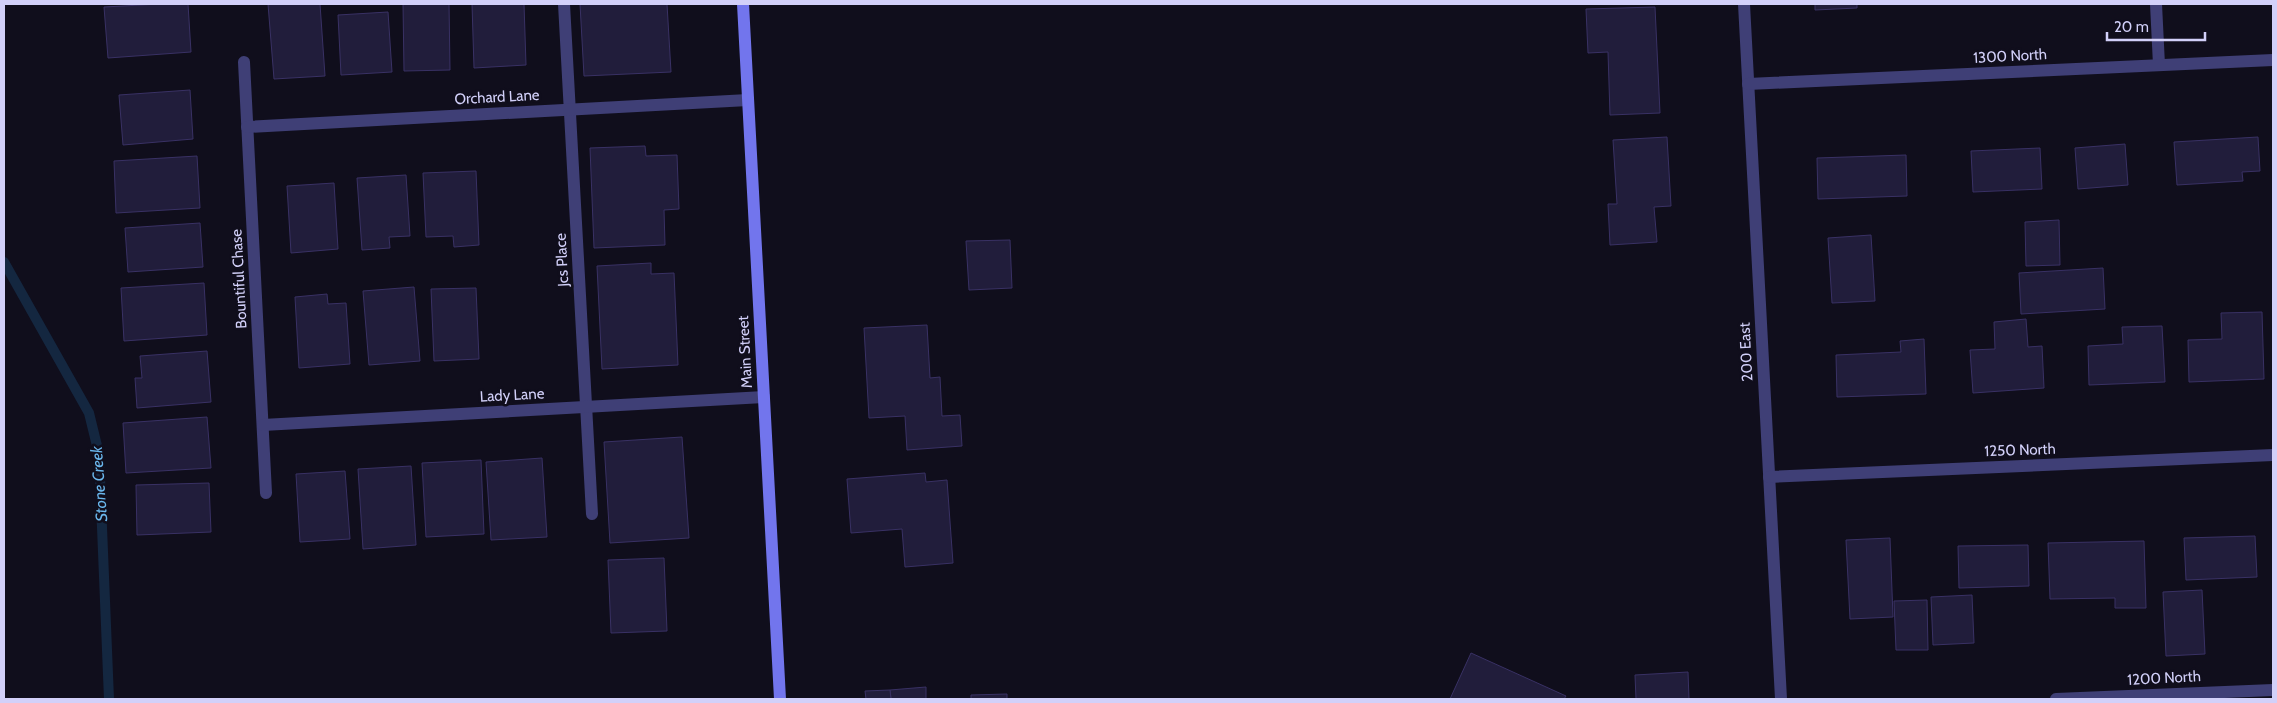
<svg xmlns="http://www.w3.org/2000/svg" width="2277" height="703" font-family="Cabin,sans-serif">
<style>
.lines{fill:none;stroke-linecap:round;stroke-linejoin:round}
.stream{stroke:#142740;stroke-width:10}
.building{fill:#211d3b;stroke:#393164}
.minor{stroke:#3f3f76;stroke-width:12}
.secondary{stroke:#7275ed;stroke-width:12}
.labels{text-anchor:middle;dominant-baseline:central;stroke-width:5;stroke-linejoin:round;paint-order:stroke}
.street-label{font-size:15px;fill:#d2d0f9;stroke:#100e1c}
.water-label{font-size:16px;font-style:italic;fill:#6ab6ec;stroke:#100e1c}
</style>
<rect width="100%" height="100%" fill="#100e1c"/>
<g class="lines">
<!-- stream -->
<path class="stream" d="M4 262 89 413 99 454 109 699"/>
</g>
<!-- building -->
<g class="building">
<path d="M160 4H188L191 52 108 58 104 7Z"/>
<path d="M268 4H320L325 76 274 79Z"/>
<path d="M403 4H449L450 70 404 71Z"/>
<path d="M472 4H524L526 65 474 68Z"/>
<path d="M580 4H667L671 72 584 76Z"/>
<path d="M1815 4H1857V8L1815 10Z"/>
<path d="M1655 7 1660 113 1610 115 1608 52 1588 53 1586 9Z"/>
<path d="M388 12 392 72 341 75 338 15Z"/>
<path d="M190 90 193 139 123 145 119 95Z"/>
<path d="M1667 137 1671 206 1654 207 1657 242 1610 245 1608 204H1617L1613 140Z"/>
<path d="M2258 137 2260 171 2242 172 2243 181 2177 185 2174 142Z"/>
<path d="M2125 144 2128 185 2078 189 2075 148Z"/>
<path d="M645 146 646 156 677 155 679 209 664 210 665 245 594 248 590 148Z"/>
<path d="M2040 148 2042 189 1973 192 1971 151Z"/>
<path d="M1906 155 1907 196 1818 199 1817 158Z"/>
<path d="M197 156 200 208 116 213 114 161Z"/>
<path d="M476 171 479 245 454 247 453 236 426 237 423 173Z"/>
<path d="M406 175 410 236 389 237 390 248 362 250 357 178Z"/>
<path d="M334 183 338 249 291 253 287 186Z"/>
<path d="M2059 220 2060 265 2026 266 2025 222Z"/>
<path d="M200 223 203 267 128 272 125 228Z"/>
<path d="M1871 235 1875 301 1832 303 1828 238Z"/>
<path d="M1010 240 1012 288 969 290 966 241Z"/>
<path d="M651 263V274L674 273 678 365 602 369 597 266Z"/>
<path d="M2103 268 2105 309 2021 314 2019 273Z"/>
<path d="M204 283 207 335 124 341 121 288Z"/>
<path d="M414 287 420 361 369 365 363 291Z"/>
<path d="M476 288 479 359 434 361 431 289Z"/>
<path d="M327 294 328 304 346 303 350 364 299 368 295 297Z"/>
<path d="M2262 312 2264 379 2189 382 2188 340 2222 339 2221 313Z"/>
<path d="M2026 319 2028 347 2042 346 2044 388 1973 393 1970 350 1995 349 1994 322Z"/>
<path d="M927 325 930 378 940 377 942 416 960 415 962 446 907 450 905 416 869 418 864 328Z"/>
<path d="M2162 326 2165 382 2089 385 2088 346 2123 344 2122 327Z"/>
<path d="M1924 339 1926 394 1837 397 1836 355 1901 352 1900 341Z"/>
<path d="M207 351 211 402 137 408 135 378H142L140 356Z"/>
<path d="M207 417 211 468 126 473 123 423Z"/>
<path d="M682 437 689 538 610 543 604 442Z"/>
<path d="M542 458 547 537 491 540 486 462Z"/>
<path d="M481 460 484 534 426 537 422 463Z"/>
<path d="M411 466 416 545 363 549 358 469Z"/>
<path d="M345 471 350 539 300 542 296 474Z"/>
<path d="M925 473 926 482 947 480 953 563 905 567 902 529 851 533 847 479Z"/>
<path d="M209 483 211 532 137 535 136 485Z"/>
<path d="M2255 536 2257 577 2186 580 2184 538Z"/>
<path d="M1890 538 1893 617 1850 619 1846 540Z"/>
<path d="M2144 541 2146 608H2115V598L2050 599 2048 543Z"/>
<path d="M2028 545 2029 586 1959 588 1958 546Z"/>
<path d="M664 558 667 631 611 633 608 560Z"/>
<path d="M2202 590 2205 654 2166 656 2163 592Z"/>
<path d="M1972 595 1974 643 1933 645 1931 597Z"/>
<path d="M1927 600 1928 650H1896L1894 601Z"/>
<path d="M1471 653 1566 696 1564 699H1450Z"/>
<path d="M1688 672 1689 699H1636L1635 675Z"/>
<path d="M926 687V699H891L890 690Z"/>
<path d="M890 690 891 699H866L865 691Z"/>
<path d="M1007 694V699H971V695Z"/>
</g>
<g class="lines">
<!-- minor -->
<g class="minor">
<path d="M564 4 592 514"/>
<path d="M1744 4 1781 699"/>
<path d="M2156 4 2159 65"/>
<path d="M244 62 266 493"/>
<path d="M1748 84 2273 60"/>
<path d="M247 127 748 100"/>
<path d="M263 425 764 397"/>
<path d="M1769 477 2273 455"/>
<path d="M2056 699 2273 690"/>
</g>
<!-- secondary -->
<path class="secondary" d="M743 4 780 699"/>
</g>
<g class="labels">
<!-- street labels -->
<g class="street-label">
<text transform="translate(2010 56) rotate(-3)">1300 North</text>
<text transform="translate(497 97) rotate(-3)">Orchard Lane</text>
<text transform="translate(562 260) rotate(-93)">Jcs Place</text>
<text transform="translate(239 279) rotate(-93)">Bountiful Chase</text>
<text transform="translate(745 352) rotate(-93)">Main Street</text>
<text transform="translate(1746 352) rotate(-93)">200 East</text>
<text transform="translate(512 395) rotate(-3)">Lady Lane</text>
<text transform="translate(2020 450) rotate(-2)">1250 North</text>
<text transform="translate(2164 678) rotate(-3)">1200 North</text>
</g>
<!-- water labels -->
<g class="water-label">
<text transform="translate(99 484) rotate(-94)">Stone Creek</text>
</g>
</g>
<!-- border -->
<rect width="2277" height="703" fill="none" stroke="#d2d0f9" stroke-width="10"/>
<!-- scale -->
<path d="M2107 32v8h98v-8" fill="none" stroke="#d2d0f9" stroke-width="2.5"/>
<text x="2114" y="32" font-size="15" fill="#d2d0f9" stroke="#100e1c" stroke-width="4" paint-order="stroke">20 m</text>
</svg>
